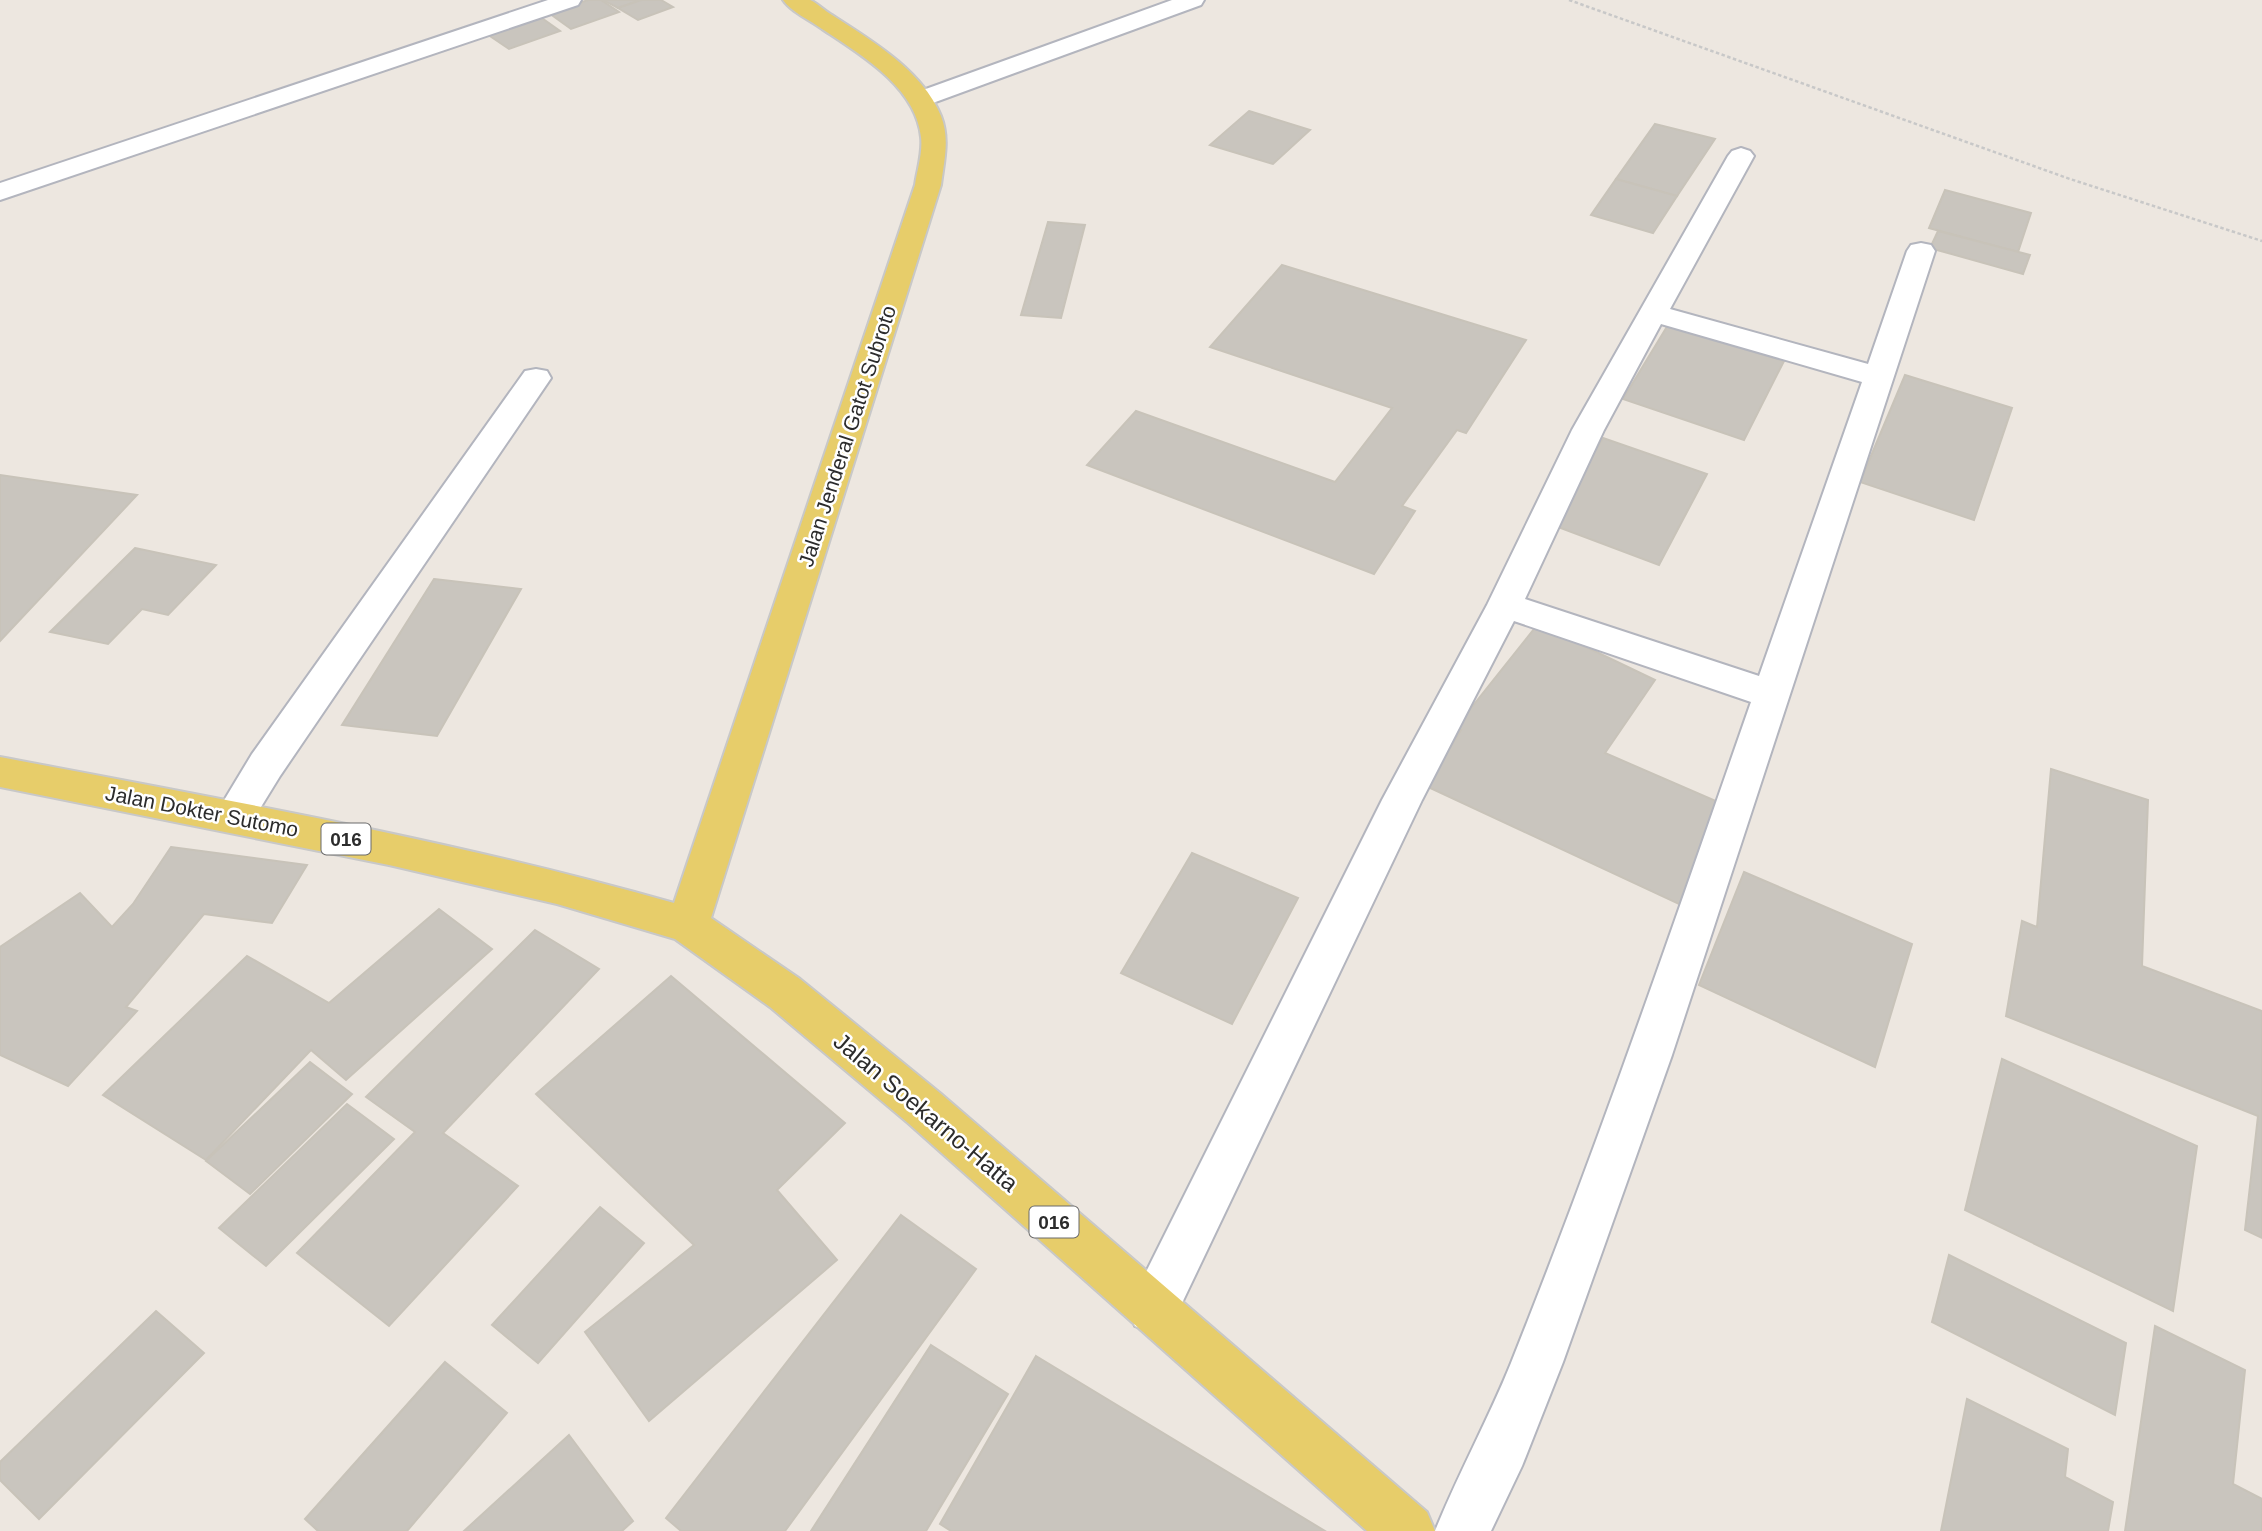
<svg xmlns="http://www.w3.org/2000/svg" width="2262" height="1531" font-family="Helvetica,sans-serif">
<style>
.building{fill:#c9c5be;stroke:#c8c3b9;stroke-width:2}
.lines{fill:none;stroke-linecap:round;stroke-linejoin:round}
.minor-casing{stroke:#b3b5be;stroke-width:4}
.major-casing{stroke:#c8c8c8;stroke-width:4}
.path{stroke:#c8c8c8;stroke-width:2.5;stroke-dasharray:3.5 2.5;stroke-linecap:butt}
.minor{fill:#fff;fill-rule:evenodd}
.major{fill:#e7cd6a;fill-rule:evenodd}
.labels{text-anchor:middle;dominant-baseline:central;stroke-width:5;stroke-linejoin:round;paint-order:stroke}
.shield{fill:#fff;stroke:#6b6b6b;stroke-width:2}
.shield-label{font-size:19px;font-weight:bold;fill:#2c2c2c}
.street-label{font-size:21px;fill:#2c2c2c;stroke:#fff}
.near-street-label{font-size:24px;fill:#2c2c2c;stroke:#fff}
</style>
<rect width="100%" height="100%" fill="#ede7e0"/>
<!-- building -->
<g class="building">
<path d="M588 0H601L619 12 571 29 549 13Z"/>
<path d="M603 0H641L618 8Z"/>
<path d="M641 0H661L673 7 638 20 618 8Z"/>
<path d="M539 16 560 31 509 49 487 34Z"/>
<path d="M1249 111 1310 130 1273 164 1210 145Z"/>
<path d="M1655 124 1715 139 1677 196 1616 179Z"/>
<path d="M1616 179 1677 196 1653 233 1591 215Z"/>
<path d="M1945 190 2031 213 2018 252 1929 228Z"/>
<path d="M1048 222 1085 225 1061 318 1021 315Z"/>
<path d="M1938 231 2030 255 2023 274 1930 248Z"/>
<path d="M1282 265 1526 340 1466 433 1457 430 1402 506 1415 511 1374 574 1087 465 1136 411 1335 482 1392 408 1210 347Z"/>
<path d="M1668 325 1784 361 1744 440 1623 399Z"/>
<path d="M1905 375 2012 408 1974 520 1860 482Z"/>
<path d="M1603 438 1707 474 1659 565 1550 524Z"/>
<path d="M0 475 137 495 0 641Z"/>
<path d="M135 548 216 565 168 615 142 609 108 644 50 632Z"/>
<path d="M434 579 521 589 437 736 342 725Z"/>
<path d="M1538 624 1655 680 1605 753 1725 805 1679 904 1426 786 1461 730 1456 727Z"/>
<path d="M2051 769 2148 800 2142 966 2262 1011V1238L2245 1230 2258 1116 2006 1016 2022 921 2037 927Z"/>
<path d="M171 847 307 865 272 923 204 914 126 1007 137 1011 68 1086 0 1055V947L80 893 112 927 133 904Z"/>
<path d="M1192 853 1298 898 1232 1024 1121 973Z"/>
<path d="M1744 872 1912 944 1875 1067 1699 985Z"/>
<path d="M439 909 492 949 346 1080 311 1050 206 1160 103 1095 247 956 329 1003Z"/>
<path d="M535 930 599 969 443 1133 518 1186 389 1326 297 1253 415 1132 366 1097Z"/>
<path d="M671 976 845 1123 777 1190 837 1260 649 1421 585 1332 694 1245 536 1094Z"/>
<path d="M2002 1059 2197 1146 2173 1311 1965 1210Z"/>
<path d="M310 1062 352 1094 250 1194 206 1161Z"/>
<path d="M347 1104 394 1139 266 1266 219 1228Z"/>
<path d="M600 1207 644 1243 538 1363 492 1325Z"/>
<path d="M901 1215 976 1269 785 1531H681L666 1518Z"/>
<path d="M1949 1255 2126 1343 2115 1415 1932 1322Z"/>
<path d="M156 1311 204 1353 39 1519 0 1480V1462Z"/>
<path d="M2155 1326 2245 1370 2233 1484 2262 1499V1531H2125Z"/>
<path d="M931 1345 1008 1394 926 1531H811Z"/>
<path d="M1036 1356 1325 1531H951L940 1524Z"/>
<path d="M445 1362 507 1413 407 1531H318L305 1519Z"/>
<path d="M1967 1399 2068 1449 2065 1477 2113 1502 2108 1531H1941Z"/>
<path d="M569 1435 633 1521 622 1531H464Z"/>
</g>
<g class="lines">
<defs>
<g id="minor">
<path d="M548 0H581L578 5 0 200V183Z"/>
<path d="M1172 0H1204L1201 5 930 104 921 106 912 104 909 99 912 94Z"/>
<path d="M1741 148 1750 151 1754 156 1670 309 1868 364 1907 251 1911 245 1921 243 1931 245 1935 251 1672 1055 1563 1362 1522 1466 1491 1531H1435C1458 1474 1488 1420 1511 1363 1598 1145 1674 923 1751 702L1514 621 1422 800 1171 1326 1153 1333 1135 1326 1128 1308 1382 800 1487 605 1572 430 1728 156 1732 151ZM1661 324 1862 382 1759 676 1525 599 1604 430Z"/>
<path d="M536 369 547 371 551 378 280 776 248 828 234 833 220 828 214 817 252 754 525 371Z"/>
</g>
<path id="major" d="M783 0C791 0 802 0 810 0 817 3 825 11 832 15 871 40 923 71 941 116 950 139 944 161 941 185L711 918 800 979 940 1093 1427 1512 1435 1531H1367L908 1123 770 1007 675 939 557 904 389 865 0 787V757C226 800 453 840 674 903L915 185C917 170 923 153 921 137 916 87 860 54 822 29 810 20 791 12 783 0Z"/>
</defs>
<!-- minor casing -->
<use href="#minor" class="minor-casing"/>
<!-- major casing -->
<use href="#major" class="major-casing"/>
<!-- path -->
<path class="path" d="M1569 0 2070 179 2262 241"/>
<!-- minor -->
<use href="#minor" class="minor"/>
<!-- major -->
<use href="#major" class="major"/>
</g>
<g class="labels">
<!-- shield labels -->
<g class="shield">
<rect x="321.5" y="823.5" width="49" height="31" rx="5"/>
<rect x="1029.5" y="1206.5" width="49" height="31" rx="5"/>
</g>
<g class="shield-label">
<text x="346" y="839">016</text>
<text x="1054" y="1222">016</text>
</g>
<!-- street labels -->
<g class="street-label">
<text transform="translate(847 436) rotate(-72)">Jalan Jenderal Gatot Subroto</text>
<text transform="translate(202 811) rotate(11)">Jalan Dokter Sutomo</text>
</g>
<!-- near-street labels -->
<g class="near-street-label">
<text transform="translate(926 1112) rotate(40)">Jalan Soekarno-Hatta</text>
</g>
</g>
</svg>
